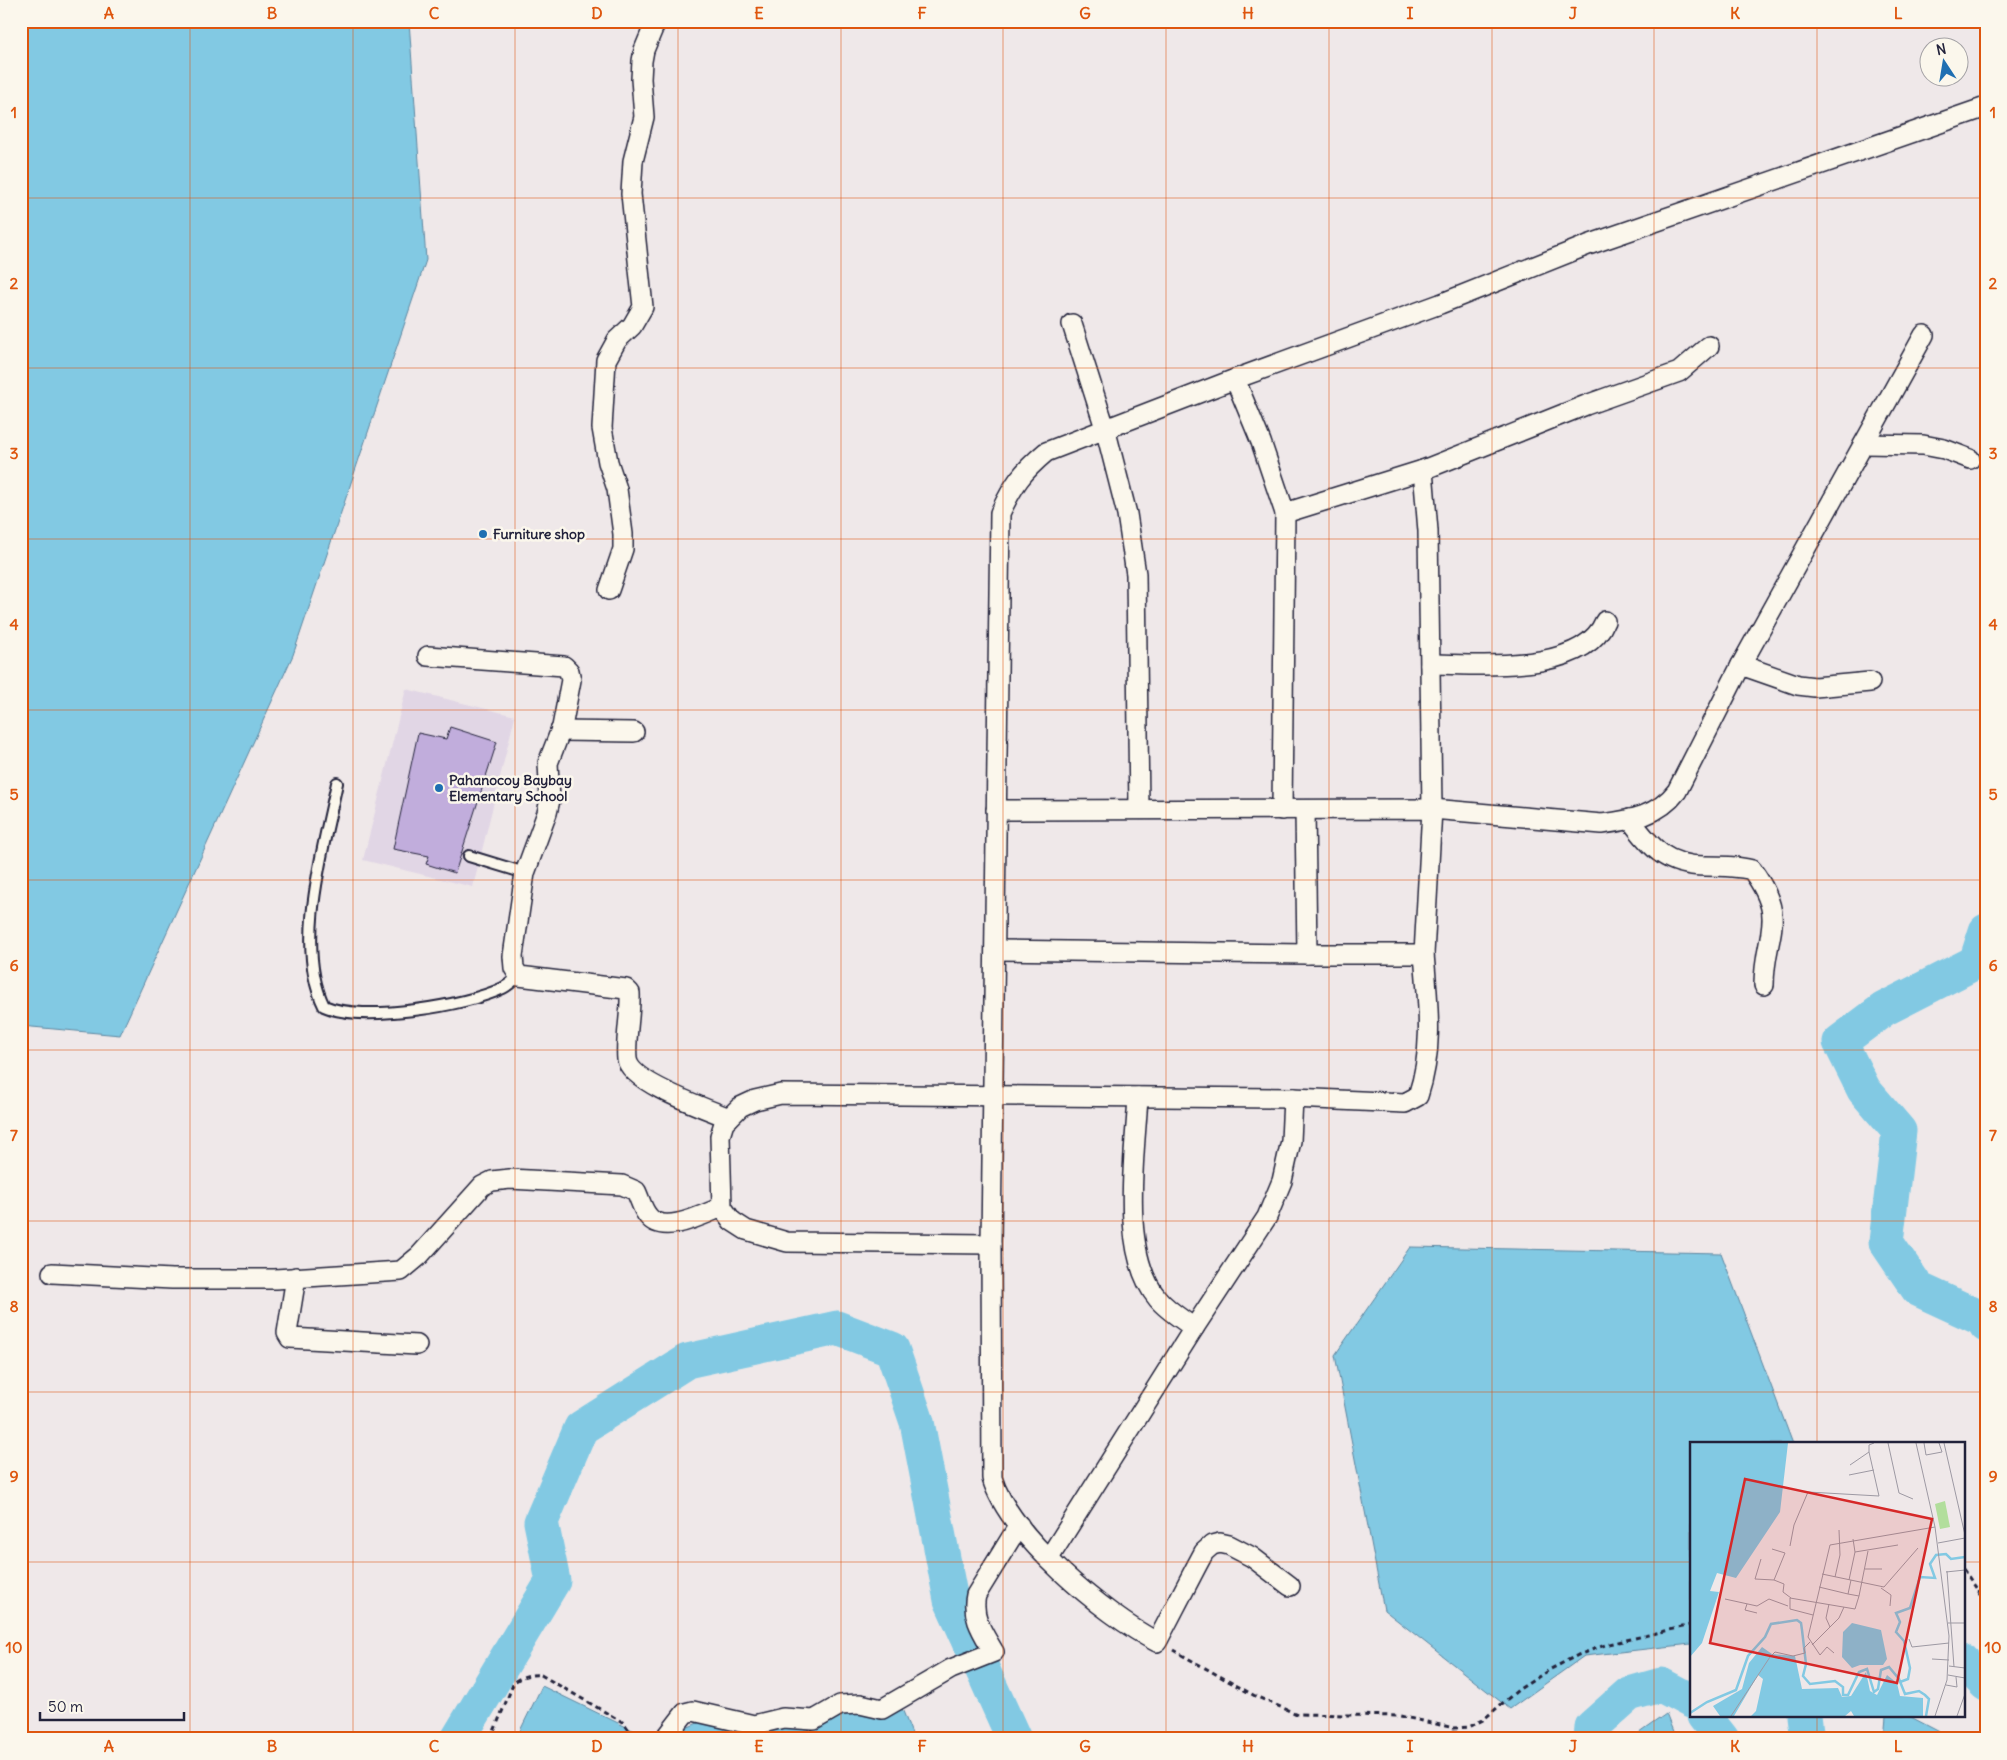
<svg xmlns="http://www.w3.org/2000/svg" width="2007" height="1760" font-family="Delius,sans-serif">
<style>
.built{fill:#e1d6e5}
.water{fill:#82c9e3;stroke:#5c86a0}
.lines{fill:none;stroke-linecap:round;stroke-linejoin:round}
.river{stroke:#82c9e3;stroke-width:35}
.building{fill:#c1addc;stroke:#22223b}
.lane-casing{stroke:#22223b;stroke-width:14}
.street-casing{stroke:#22223b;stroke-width:22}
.path{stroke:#22223b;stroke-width:3;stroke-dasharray:5 4;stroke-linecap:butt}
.lane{stroke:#fbf7ec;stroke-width:10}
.street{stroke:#fbf7ec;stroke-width:19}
.grid{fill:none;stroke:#de560e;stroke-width:1;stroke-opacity:0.55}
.poi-dot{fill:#1f6fb2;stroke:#fbf7ec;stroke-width:2}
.labels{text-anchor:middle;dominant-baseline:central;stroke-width:5;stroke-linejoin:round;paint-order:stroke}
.poi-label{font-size:14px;font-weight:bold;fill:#22223b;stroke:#fbf7ec;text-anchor:start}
.inset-river{fill:none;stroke:#82c9e3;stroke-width:2.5}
.inset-road{fill:none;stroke:#9d99a3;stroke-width:1}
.view{fill:#d62828;fill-opacity:0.15;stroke:#d62828;stroke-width:2.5}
.inset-edge{fill:none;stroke:#22223b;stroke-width:2.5}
.neatline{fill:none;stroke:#de560e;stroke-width:2}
.grid-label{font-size:16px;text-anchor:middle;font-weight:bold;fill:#de560e}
</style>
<rect width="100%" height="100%" fill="#efe8e9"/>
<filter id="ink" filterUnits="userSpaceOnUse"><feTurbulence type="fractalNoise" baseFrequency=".02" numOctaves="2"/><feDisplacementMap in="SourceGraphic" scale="10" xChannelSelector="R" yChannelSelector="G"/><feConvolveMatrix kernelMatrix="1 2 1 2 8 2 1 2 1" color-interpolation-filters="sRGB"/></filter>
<g filter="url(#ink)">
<!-- built -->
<path class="built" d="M406 689 515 716 473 887 363 860Z"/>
<!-- water -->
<g class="water">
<path d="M21 21H409L426 260 293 655 120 1035 21 1026Z"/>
<path d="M1410 1247 1721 1253 1793 1444H1691V1644L1584 1656 1510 1709 1384 1610 1335 1355Z"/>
<path d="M542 1686 651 1739H516Z"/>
<path d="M901 1706 914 1739H661L716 1715 812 1720Z"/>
<path d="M1666 1714 1676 1739H1632V1738Z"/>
<path d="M1886 1716H1909L1953 1739H1884Z"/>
</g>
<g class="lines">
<!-- river -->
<g class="river">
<path d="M1986 931 1976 962 1884 1009 1840 1042 1864 1090 1899 1131 1886 1242 1918 1289 1983 1319 1986 1325"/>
<path d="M1963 1661 1986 1684"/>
<path d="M1704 1716 1722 1739"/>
<path d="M1804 1716 1807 1739"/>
<path d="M458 1739 553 1581 541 1522 581 1428 687 1361 837 1328 892 1349 917 1422 951 1600 1014 1739"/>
<path d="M1591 1739 1592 1727 1629 1694 1661 1685 1691 1701"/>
</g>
</g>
<!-- building -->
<path class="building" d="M450 727 497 742 455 873 426 864 429 856 393 849 418 733 446 739Z"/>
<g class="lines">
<defs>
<g id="lane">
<path d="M337 783C324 847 294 945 324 1006 362 1023 466 1006 503 988 509 985 514 980 519 976"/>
<path d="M469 856 525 873"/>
</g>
<g id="street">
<path d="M1072 324 1105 428 1127 514 1136 574 1139 809"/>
<path d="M1235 379 1261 442 1285 513 1282 810"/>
<path d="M1864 444 1923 445 1944 449 1970 459"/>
<path d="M1423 470 1428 531 1432 809 1424 954"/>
<path d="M1285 513 1423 470 1586 405 1679 372 1709 346"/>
<path d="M609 590 623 549V534L617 489 608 462 602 428 606 360 617 340 632 326 643 307 631 194 633 161 644 117 641 79 642 61 644 50 656 21"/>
<path d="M428 656 564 666 569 671 571 680 562 727 548 763 550 800 547 813 525 873 513 956 514 968 519 976 626 989 630 993C631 1015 625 1038 627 1059 630 1083 708 1109 729 1118"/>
<path d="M1430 664C1478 664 1583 675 1605 621"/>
<path d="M1741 665 1798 685 1815 687 1870 682"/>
<path d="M560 731 634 732"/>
<path d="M996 810 1432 809 1602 824C1632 820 1658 816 1677 791L1741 665 1924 335"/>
<path d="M1630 819C1651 848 1667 866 1705 866 1721 866 1737 866 1752 870 1789 921 1764 933 1764 985"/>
<path d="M996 950 1307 954 1305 810"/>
<path d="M1138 1097C1135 1155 1119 1253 1158 1299 1167 1310 1182 1319 1194 1328"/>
<path d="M991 1244 787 1242 746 1230 732 1221 722 1207 720 1136 724 1123 740 1107 755 1100 781 1094 1293 1098 1405 1103 1418 1096C1434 1048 1428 1004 1424 954H1307"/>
<path d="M52 1273 172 1279H275L401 1271 419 1256 482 1186 492 1181 510 1179 622 1185 636 1191C640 1199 642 1209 648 1216 663 1236 704 1214 722 1207"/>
<path d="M296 1277 287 1333 290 1338 417 1345"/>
<path d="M1049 1558 1194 1328 1267 1217 1282 1181 1291 1141 1293 1098"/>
<path d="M1290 1586 1252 1557 1229 1545 1220 1543 1212 1545 1204 1552 1196 1567 1157 1642C1104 1615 1009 1535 992 1478L991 1244 1000 513C1014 484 1021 473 1046 452L1235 379 1440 304 1588 245 1986 107"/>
<path d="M665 1739 685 1713 693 1711 754 1725 783 1718 814 1720 840 1705 860 1704 882 1709 951 1669 994 1652C983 1633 971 1617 976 1595L1019 1525"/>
</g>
</defs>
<!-- lane casing -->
<use href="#lane" class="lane-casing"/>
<!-- street casing -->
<use href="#street" class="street-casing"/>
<!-- path -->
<g class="path">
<path d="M1963 1569 1986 1602"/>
<path d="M1173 1650 1255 1696 1297 1714 1400 1716 1454 1728 1469 1727 1483 1720 1518 1690 1549 1670 1578 1655 1605 1645 1691 1625"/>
<path d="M491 1739 514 1682C522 1676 531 1674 541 1675L624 1723 635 1739"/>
</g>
<!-- lane -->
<use href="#lane" class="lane"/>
<!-- street -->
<use href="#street" class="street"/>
</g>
</g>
<!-- grid -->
<path class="grid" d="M190 21V1739M353 21V1739M515 21V1739M678 21V1739M841 21V1739M1003 21V1739M1166 21V1739M1329 21V1739M1492 21V1739M1654 21V1739M1817 21V1444M21 198H1986M21 368H1986M21 539H1986M21 710H1986M21 880H1986M21 1050H1986M21 1221H1986M21 1392H1986M21 1562H1691M1963 1562H1986M1817 1716V1739"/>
<!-- markers -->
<g class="poi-dot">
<circle cx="483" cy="534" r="5"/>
<circle cx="439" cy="788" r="5"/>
</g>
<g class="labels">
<!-- poi labels -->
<g class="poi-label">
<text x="493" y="534">Furniture shop</text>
<text x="449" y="780">Pahanocoy Baybay<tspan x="449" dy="16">Elementary School</tspan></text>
</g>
</g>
<!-- overview -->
<g transform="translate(1690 1442)">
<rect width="275" height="275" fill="#efe8e9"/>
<path d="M255 59 260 85 250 87 245 62Z" fill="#b2de9c"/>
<path d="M0 1H98L90 70 46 136 27 131 20 149 29 150 12 201 0 215ZM162 181 191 188 197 217 193 223H170L162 226 152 215 153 190ZM72 205 82 212 105 214 112 247 148 246 152 255 161 254 176 230 180 249 187 253 197 233 207 241 210 254 233 256V274H164L161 269 155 274H61L66 269 73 237 68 233 44 274H30L23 264 52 247 59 221Z" fill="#82c9e3"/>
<path class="inset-river" d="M210 240 218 237 220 226 214 199 206 190 210 180 206 171 220 166 230 135 245 136 240 122 246 113 256 112 261 117 275 115M0 271 17 260 46 248 58 214 75 195 81 182 107 178 111 181 112 188 116 222 113 234 120 242 145 239 153 245V253H158L169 230 177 227 184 250 188 247 191 228 199 225 209 237 215 252 229 249 235 253 239 257 236 274"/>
<path class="inset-road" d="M198 1 209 51 223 57M226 1 245 85 259 194 257 238 245 274M234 1 236 13 252 10 249 1M254 1 275 93M160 23 179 10M159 33 184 28M248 101 275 96M100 104 104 83 118 50 189 54 179 10V3L184 1M82 107 95 111 84 138 94 142 93 150 101 156M165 110 208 103M71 117 65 137 84 138M175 127H192M257 129 264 225M256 130 275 128M132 132 194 145 228 106M145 135 150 113 149 88M159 138 165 110 163 97M129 145 158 152 161 138M191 146 201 153 200 164M169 154 178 109M35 157 67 164 79 157 98 164M57 162 55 168 67 171M139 162 136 176 140 185M123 173 100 167V156L165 167 169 154 158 152M258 181H275M219 197 222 205 259 201M122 203 149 176 154 165M144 211 137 205 130 213 118 195 140 103 245 85M242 217 259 218M259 224 275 226M258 233 275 236M256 243 267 245 266 235M41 274 80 215 85 210 103 214 115 211 114 206 120 200M267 274 275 252"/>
<path class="view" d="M55 37 242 77 207 241 20 201Z"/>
<rect width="275" height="275" class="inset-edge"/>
</g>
<!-- margin -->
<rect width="2007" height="1760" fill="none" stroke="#fbf7ec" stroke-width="55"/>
<!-- north arrow -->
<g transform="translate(1944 62) rotate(348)"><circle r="24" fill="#fbf7ec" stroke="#a4a2a5"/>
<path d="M0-4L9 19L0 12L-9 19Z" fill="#1f6fb2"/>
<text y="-8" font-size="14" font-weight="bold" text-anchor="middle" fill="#22223b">N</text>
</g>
<!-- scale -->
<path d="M40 1712v8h144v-8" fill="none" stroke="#22223b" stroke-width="2.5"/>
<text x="48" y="1712" font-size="15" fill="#22223b" stroke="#fbf7ec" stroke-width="4" paint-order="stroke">50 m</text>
<rect x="28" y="28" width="1952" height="1704" class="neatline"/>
<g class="grid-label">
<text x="109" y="19">A</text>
<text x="272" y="19">B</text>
<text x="434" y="19">C</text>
<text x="597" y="19">D</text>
<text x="759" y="19">E</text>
<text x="922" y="19">F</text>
<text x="1085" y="19">G</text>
<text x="1248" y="19">H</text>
<text x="1410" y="19">I</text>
<text x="1573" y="19">J</text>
<text x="1735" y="19">K</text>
<text x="1898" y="19">L</text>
<text x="14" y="118">1</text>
<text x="1993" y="118">1</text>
<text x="14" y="289">2</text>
<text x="1993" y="289">2</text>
<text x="14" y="459">3</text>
<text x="1993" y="459">3</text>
<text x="14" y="630">4</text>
<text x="1993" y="630">4</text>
<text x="14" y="800">5</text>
<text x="1993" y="800">5</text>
<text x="14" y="971">6</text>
<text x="1993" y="971">6</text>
<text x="14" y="1141">7</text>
<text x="1993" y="1141">7</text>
<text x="14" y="1312">8</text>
<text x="1993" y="1312">8</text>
<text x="14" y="1482">9</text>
<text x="1993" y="1482">9</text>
<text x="14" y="1653">10</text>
<text x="1993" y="1653">10</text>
<text x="109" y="1752">A</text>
<text x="272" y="1752">B</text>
<text x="434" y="1752">C</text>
<text x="597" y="1752">D</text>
<text x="759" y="1752">E</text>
<text x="922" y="1752">F</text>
<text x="1085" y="1752">G</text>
<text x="1248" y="1752">H</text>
<text x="1410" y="1752">I</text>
<text x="1573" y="1752">J</text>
<text x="1735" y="1752">K</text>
<text x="1898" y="1752">L</text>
</g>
</svg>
